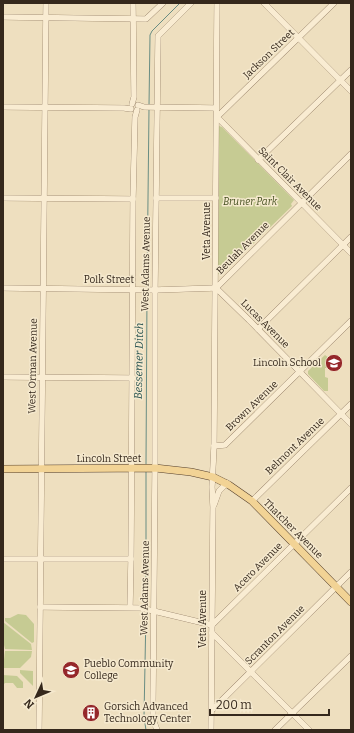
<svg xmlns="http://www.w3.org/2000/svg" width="354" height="733" font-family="Bitter,serif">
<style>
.green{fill:#c6cb93}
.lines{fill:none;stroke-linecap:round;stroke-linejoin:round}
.stream{stroke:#698d83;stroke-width:1}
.minor-casing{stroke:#866f57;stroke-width:6}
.major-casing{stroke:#533e2c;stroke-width:8}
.minor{stroke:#f9ecd2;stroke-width:5.5}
.major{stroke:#f2d395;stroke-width:7}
.labels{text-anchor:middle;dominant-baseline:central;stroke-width:3;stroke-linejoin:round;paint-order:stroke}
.street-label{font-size:10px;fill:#35281c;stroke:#f5e9ce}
.park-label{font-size:10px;font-style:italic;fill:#475222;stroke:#f5e9ce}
.poi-label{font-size:10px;fill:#35281c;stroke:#f5e9ce;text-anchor:start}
.water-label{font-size:11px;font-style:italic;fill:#2b5552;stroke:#f5e9ce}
</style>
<rect width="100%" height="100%" fill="#eedfbf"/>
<!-- green -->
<g class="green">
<path d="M219 126 222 127 294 200 291 204 292 206 221 275 218 274Z"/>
<path d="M325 355 329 358 328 368H325V377L328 378V391H324L308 374V371Z"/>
<path d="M18 614 26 615 34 624V642L32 643 5 621V618H10Z"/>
<path d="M3 622 31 644 32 650 5 649 3 641Z"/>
<path d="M5 651H32L31 657 20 668H3Z"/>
<path d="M20 670 33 671V686L20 673Z"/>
<path d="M3 675 17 676 23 682V688H17L13 683H5L3 685Z"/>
</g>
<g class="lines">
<!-- stream -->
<g class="stream">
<path d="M149 106 150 35 152 31 180 3"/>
<path d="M147 288 149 109"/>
<path d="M146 466 147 293"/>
<path d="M146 608V471"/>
<path d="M146 730 144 717 146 611"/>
</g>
<defs>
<g id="minor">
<path d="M264 3 351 91"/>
<path d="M334 3 217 117 351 253"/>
<path d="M3 17 146 19 163 3"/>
<path d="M132 104 134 97 133 3"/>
<path d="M138 105 144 107 216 108"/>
<path d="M3 107 124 108 131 109"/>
<path d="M258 160 351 70"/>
<path d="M3 198 133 199"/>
<path d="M156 198H216"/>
<path d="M3 288 155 290 216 288"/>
<path d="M216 288 249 320 351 424"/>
<path d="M216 288 351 154"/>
<path d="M258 329 351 237"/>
<path d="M3 377 133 378"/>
<path d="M214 446 225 445 351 321"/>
<path d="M252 501 351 404"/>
<path d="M214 505 219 491 227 483"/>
<path d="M3 559H131"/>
<path d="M40 607 141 608 212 625 351 488"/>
<path d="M130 607 131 559 133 199 135 117 137 110"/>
<path d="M212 633 309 730"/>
<path d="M212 710 351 572"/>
<path d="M39 730 46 3"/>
<path d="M157 730 153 719V700L155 468V290L158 38V36L191 3"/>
<path d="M211 730 213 507 212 487 214 446 217 3"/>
<path d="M275 730 351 656"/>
</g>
<path id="major" d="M3 469 155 468 191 472 213 477 229 485 252 501 351 602"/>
</defs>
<!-- minor casing -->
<use href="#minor" class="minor-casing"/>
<!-- major casing -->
<use href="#major" class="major-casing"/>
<!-- minor -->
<use href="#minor" class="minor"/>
<!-- major -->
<use href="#major" class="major"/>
</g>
<!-- icons -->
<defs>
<symbol id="school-disc" viewBox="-11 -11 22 22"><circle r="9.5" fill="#95272a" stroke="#f5e9ce"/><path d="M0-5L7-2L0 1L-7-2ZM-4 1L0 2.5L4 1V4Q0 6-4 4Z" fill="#fff"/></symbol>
<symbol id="university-disc" viewBox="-11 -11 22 22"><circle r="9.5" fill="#95272a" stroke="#f5e9ce"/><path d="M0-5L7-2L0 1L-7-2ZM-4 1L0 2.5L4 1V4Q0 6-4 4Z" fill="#fff"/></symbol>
<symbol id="building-disc" viewBox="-11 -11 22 22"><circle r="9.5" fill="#95272a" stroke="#f5e9ce"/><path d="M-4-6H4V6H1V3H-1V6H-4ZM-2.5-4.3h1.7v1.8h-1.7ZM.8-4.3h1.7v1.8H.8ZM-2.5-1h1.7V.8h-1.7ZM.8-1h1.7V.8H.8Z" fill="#fff"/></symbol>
</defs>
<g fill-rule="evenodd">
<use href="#school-disc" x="324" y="353" width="20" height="20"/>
<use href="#university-disc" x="61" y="660" width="20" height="20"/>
<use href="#building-disc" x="81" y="703" width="20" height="20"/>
</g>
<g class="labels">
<!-- street labels -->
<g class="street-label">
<text transform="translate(269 54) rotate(-44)">Jackson Street</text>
<text transform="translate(290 179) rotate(45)">Saint Clair Avenue</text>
<text transform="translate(207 231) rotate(-90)">Veta Avenue</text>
<text transform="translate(243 248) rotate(-45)">Beulah Avenue</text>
<text transform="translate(146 264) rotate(-89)">West Adams Avenue</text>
<text x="109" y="280">Polk Street</text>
<text transform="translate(265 324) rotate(45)">Lucas Avenue</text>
<text transform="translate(33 366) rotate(-89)">West Orman Avenue</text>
<text transform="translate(252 406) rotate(-44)">Brown Avenue</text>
<text transform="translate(295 446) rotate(-44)">Belmont Avenue</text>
<text x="109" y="459">Lincoln Street</text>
<text transform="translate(293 529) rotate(45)">Thatcher Avenue</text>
<text transform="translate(258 567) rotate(-45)">Acero Avenue</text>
<text transform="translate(145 588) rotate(-89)">West Adams Avenue</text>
<text transform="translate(203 619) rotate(-90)">Veta Avenue</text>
<text transform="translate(275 635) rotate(-45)">Scranton Avenue</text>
</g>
<!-- park labels -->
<g class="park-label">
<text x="250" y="202">Bruner Park</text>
</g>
<!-- poi labels -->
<g class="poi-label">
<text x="321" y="363" text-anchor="end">Lincoln School</text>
<text x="84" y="664">Pueblo Community<tspan x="84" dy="12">College</tspan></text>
<text x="104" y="707">Gorsich Advanced<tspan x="104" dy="12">Technology Center</tspan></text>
</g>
<!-- water labels -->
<g class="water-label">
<text transform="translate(139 361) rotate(-89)">Bessemer Ditch</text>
</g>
</g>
<!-- border -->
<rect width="354" height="733" fill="none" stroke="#35281c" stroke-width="8"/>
<!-- north arrow -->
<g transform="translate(36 697) rotate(226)" stroke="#f5e9ce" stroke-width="3" paint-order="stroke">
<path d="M0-3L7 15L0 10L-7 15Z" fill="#35281c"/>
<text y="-6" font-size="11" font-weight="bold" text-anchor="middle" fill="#35281c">N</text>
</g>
<!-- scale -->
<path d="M210 709v6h119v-6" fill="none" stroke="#35281c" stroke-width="2"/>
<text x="216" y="709" font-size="12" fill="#35281c" stroke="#f5e9ce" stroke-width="3" paint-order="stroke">200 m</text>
</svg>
